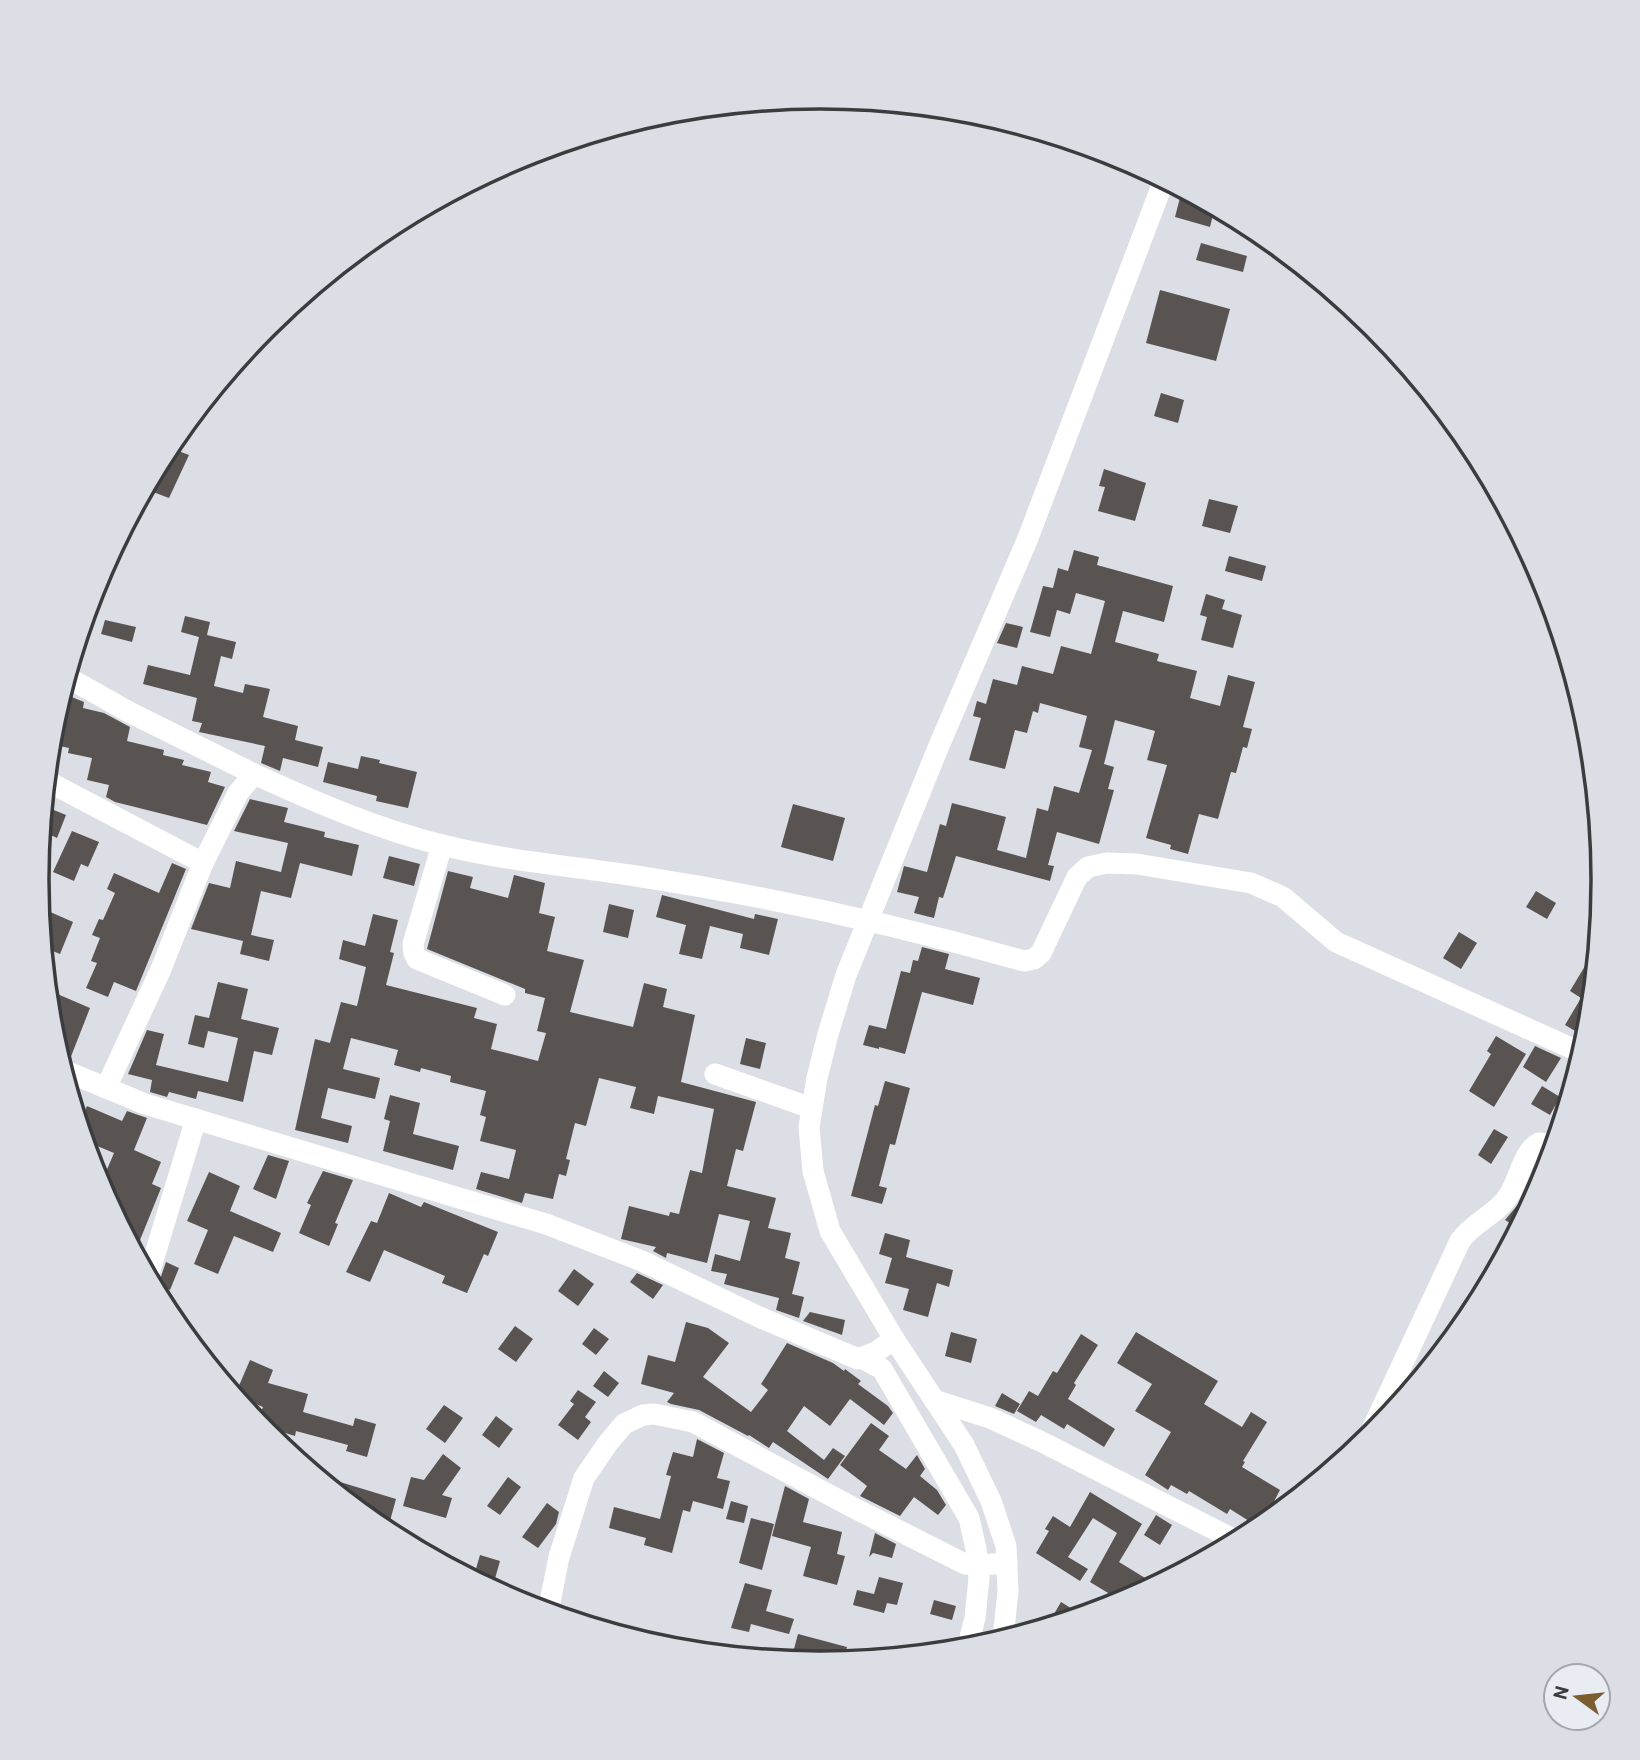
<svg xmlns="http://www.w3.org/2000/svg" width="1640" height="1760" font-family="Barlow,sans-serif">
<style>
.building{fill:#595351}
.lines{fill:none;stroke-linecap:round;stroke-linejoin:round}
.minor{stroke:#fff;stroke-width:21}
.rim{fill:none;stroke:#3b3c3e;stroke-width:3.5}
</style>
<rect width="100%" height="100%" fill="#dbdfe5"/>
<!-- building -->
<g class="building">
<path d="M1182 190 1215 207 1210 227 1175 217Z"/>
<path d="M1201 243 1247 256 1243 272 1196 260Z"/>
<path d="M1160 290 1230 309 1216 361 1146 343Z"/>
<path d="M1161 393 1184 400 1178 423 1154 416Z"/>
<path d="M168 447 189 455 169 498 145 489Z"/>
<path d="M1104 469 1146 483 1135 521 1098 511 1105 487 1099 486Z"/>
<path d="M1209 499 1238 506 1230 533 1202 526Z"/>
<path d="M1074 550 1099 557 1097 565 1173 586 1164 622 1123 611 1115 642 1159 654 1157 661 1197 671 1190 698 1220 706 1228 675 1255 682 1243 727 1252 729 1247 748 1243 747 1236 773 1231 772 1218 819 1199 814 1188 854 1170 849 1171 845 1146 838 1167 765 1147 760 1155 731 1115 720 1104 764 1114 767 1108 789 1114 790 1099 844 1057 832 1048 865 1054 866 1050 881 956 856 943 898 939 897 934 918 914 913 919 897 897 892 904 866 927 872 940 824 946 826 952 803 1006 817 997 850 1026 858 1037 808 1048 811 1054 786 1079 793 1092 750 1079 747 1087 716 1040 703 1038 713 1033 711 1027 733 1015 730 1005 769 969 760 981 718 973 716 977 701 986 704 993 679 1017 685 1022 666 1053 674 1061 646 1091 654 1105 601 1076 593 1070 614 1057 610 1050 637 1030 632 1043 586 1053 588 1058 568 1068 571Z"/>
<path d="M1229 556 1266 566 1262 581 1225 571Z"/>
<path d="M1206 594 1225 600 1222 609 1242 615 1233 648 1201 640 1207 617 1200 615Z"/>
<path d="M185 616 210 622 207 635 236 642 232 659 221 656 214 686 243 693 245 684 270 689 263 717 298 726 295 740 323 747 318 767 283 758 280 771 261 763 265 746 199 732 202 723 192 721 197 698 143 684 148 665 190 675 199 637 181 632Z"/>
<path d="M105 620 136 627 132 642 101 634Z"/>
<path d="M1006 623 1023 627 1017 648 997 643Z"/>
<path d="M62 693 84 702 83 708 104 713 130 727 127 741 164 750 163 755 184 760 182 765 211 772 208 782 225 787 207 825 115 802 106 797 109 785 87 780 92 758 68 753 69 748 50 744 52 727Z"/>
<path d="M361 756 380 760 379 763 417 772 408 808 376 801 377 796 323 782 328 762 358 769Z"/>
<path d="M250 799 288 808 284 822 325 832 324 837 359 845 352 876 300 863 291 898 261 891 251 935 274 940 269 961 240 954 243 941 191 929 209 883 230 888 236 861 281 872 288 843 234 831Z"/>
<path d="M793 804 845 818 833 861 781 847Z"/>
<path d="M44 806 66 815 57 838 42 831Z"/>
<path d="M72 831 99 842 88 867 81 864 74 881 53 872Z"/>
<path d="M389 856 420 864 414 886 383 878Z"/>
<path d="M172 863 186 869 136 991 114 982 108 997 86 988 97 963 91 961 100 938 92 935 99 919 103 920 115 893 107 889 114 873 159 893Z"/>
<path d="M448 871 473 877 470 888 508 898 514 875 545 883 539 913 555 917 547 951 584 960 570 1012 633 1027 644 983 667 989 663 1007 695 1015 681 1082 756 1102 743 1151 736 1149 727 1186 776 1198 768 1228 791 1233 785 1258 800 1262 792 1294 804 1297 799 1318 776 1310 779 1298 724 1284 727 1274 711 1271 715 1254 740 1261 750 1221 719 1214 707 1263 667 1253 666 1258 653 1251 656 1247 621 1239 629 1206 669 1216 670 1212 679 1214 690 1170 702 1173 714 1109 658 1096 654 1114 630 1108 636 1087 599 1078 586 1126 575 1123 566 1159 570 1160 566 1176 559 1174 553 1199 525 1193 522 1203 476 1189 481 1172 509 1179 516 1150 480 1141 486 1117 480 1115 486 1091 450 1082 451 1076 421 1068 420 1072 394 1065 398 1050 351 1038 343 1069 380 1078 375 1099 328 1088 321 1118 352 1126 348 1143 295 1130 315 1039 330 1043 341 1002 357 1006 366 967 339 959 343 940 365 946 373 914 398 920 390 952 394 953 386 985 477 1008 474 1018 497 1024 491 1049 538 1061 546 1033 537 1031 545 998 525 993V989L427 949Z"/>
<path d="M1536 891 1556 903 1547 919 1526 907Z"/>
<path d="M662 895 754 919 755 914 778 919 769 955 740 948 743 934 710 926 702 959 679 954 686 925 656 917Z"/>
<path d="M609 904 634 910 628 938 603 932Z"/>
<path d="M39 907 73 922 60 954 43 947Z"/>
<path d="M1459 932 1477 943 1461 969 1443 958Z"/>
<path d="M1597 946 1588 1033 1587 1038 1565 1025 1581 998 1570 991Z"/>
<path d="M922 947 949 954 945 969 980 978 973 1005 922 992 905 1054 879 1047V1049L863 1045 869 1025 886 1029 901 971 910 973 913 960 918 961Z"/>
<path d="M218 982 248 989 241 1019 279 1028 272 1055 254 1051 243 1102 198 1091 196 1099 169 1092 167 1097 150 1092 152 1080 128 1074 147 1030 164 1034 156 1065 228 1082 238 1038 208 1031 204 1048 188 1044 195 1015 209 1018Z"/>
<path d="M48 990 90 1008 70 1059 59 1056 52 1032Z"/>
<path d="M1496 1036 1526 1054 1494 1107 1469 1091 1491 1054 1487 1051Z"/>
<path d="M746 1038 766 1043 760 1069 740 1064Z"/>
<path d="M1535 1046 1561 1058 1546 1082 1523 1067Z"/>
<path d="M885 1081 910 1088 895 1145 890 1144 879 1186 887 1188 882 1204 851 1196 875 1105 878 1106Z"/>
<path d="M1542 1086 1560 1097 1550 1115 1531 1104Z"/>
<path d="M390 1095 420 1103 413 1134 459 1146 453 1170 383 1151 390 1121 384 1119Z"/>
<path d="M87 1106 122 1121 127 1111 147 1118 134 1150 161 1162 152 1184 161 1188 136 1250 142 1252 139 1260 100 1186 114 1153 85 1141 83 1135 87 1125 80 1122Z"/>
<path d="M1494 1129 1508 1137 1491 1164 1478 1155Z"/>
<path d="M268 1155 289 1161 276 1199 253 1189Z"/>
<path d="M1539 1162 1547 1167 1543 1180 1518 1228 1505 1220 1520 1202Z"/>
<path d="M323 1171 353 1180 335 1223 338 1224 329 1246 299 1233 311 1205 307 1203Z"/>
<path d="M209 1172 240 1186 230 1211 281 1233 273 1252 234 1236 218 1274 194 1264 208 1230 187 1221Z"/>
<path d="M389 1193 421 1207 424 1202 498 1232 488 1256 484 1254 467 1293 442 1283 445 1276 384 1250 370 1282 346 1272 371 1221 377 1223Z"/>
<path d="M885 1233 910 1240 906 1257 953 1270 949 1287 937 1283 928 1317 903 1310 909 1289 885 1283 892 1258 879 1254Z"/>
<path d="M166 1262 179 1268 170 1290 158 1285Z"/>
<path d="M574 1269 594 1284 578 1306 558 1291Z"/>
<path d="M637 1273 663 1285 653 1299 630 1282Z"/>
<path d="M810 1312 845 1320 842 1335 803 1321Z"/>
<path d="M686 1322 708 1328 729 1343 703 1377 751 1412 768 1390 761 1384 787 1343 833 1363 844 1371 845 1369 861 1381 858 1384 888 1406 893 1413 884 1425 850 1399 830 1426 804 1406 787 1431 824 1460 833 1448 845 1456 828 1479 773 1442 769 1448 749 1435 748 1436 699 1410 671 1404 667 1402 674 1393 641 1384 648 1355 675 1362Z"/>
<path d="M515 1326 533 1339 516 1362 498 1349Z"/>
<path d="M594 1328 609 1339 596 1355 582 1344Z"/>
<path d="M951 1332 977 1339 971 1363 945 1356Z"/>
<path d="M1136 1332 1218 1381 1204 1404 1242 1427 1251 1412 1267 1422 1243 1461 1245 1462 1242 1467 1280 1490 1260 1528 1230 1509 1227 1514 1189 1491 1187 1494 1171 1485 1168 1490 1145 1475 1171 1432 1135 1411 1152 1384 1117 1363Z"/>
<path d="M1081 1334 1098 1345 1074 1383 1076 1385 1068 1399 1115 1429 1104 1447 1067 1424 1064 1429 1041 1415 1036 1422 1017 1411 1029 1391 1038 1396 1053 1371 1057 1373Z"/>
<path d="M250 1360 273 1370 268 1383 308 1394 303 1412 353 1426 355 1418 376 1424 367 1457 346 1451 348 1445 296 1431 295 1436 272 1429 273 1425 258 1419 263 1407 235 1395Z"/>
<path d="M604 1371 619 1383 608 1397 593 1386Z"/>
<path d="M578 1390 596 1402 585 1417 591 1422 578 1440 558 1425 574 1404 570 1401Z"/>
<path d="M1002 1393 1020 1404 1014 1414 995 1406Z"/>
<path d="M444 1405 463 1418 445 1443 426 1429Z"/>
<path d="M496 1416 513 1429 499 1448 482 1435Z"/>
<path d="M871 1423 889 1436 879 1450 906 1469 917 1455 925 1469 920 1476 937 1490 946 1505 938 1515 914 1497 900 1516 860 1496 867 1486 840 1465Z"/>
<path d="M697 1439 724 1453 717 1478 730 1481 723 1509 693 1501 690 1512 683 1510 672 1553 644 1545 646 1538 609 1528 614 1507 660 1519 671 1476 666 1475 673 1452 693 1457Z"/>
<path d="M443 1454 461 1468 442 1495 452 1498 446 1518 403 1506 411 1477 424 1480Z"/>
<path d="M317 1475 396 1499 387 1532 385 1531Z"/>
<path d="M508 1477 521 1487 500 1515 487 1506Z"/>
<path d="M785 1486 809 1499 803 1522 842 1532 837 1554 845 1556 837 1585 803 1576 811 1547 772 1536Z"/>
<path d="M1090 1492 1142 1524 1119 1562 1150 1581 1144 1591 1123 1602 1090 1582 1117 1533 1093 1518 1068 1557 1088 1569 1080 1581 1036 1553 1049 1531 1045 1529 1053 1516 1070 1527Z"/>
<path d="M731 1501 748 1506 744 1523 726 1519Z"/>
<path d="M547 1503 559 1512 556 1524 538 1548 522 1537Z"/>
<path d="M1156 1515 1172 1525 1160 1545 1144 1535Z"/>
<path d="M751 1518 774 1524 762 1570 739 1563Z"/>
<path d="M875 1533 896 1544 892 1558 873 1553 869 1557Z"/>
<path d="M480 1555 500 1561 492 1589 473 1579Z"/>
<path d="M879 1577 903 1583 897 1605 887 1603 884 1613 853 1605 857 1590 874 1594Z"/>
<path d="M745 1583 772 1590 766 1611 794 1619 789 1634 751 1624 749 1632 731 1628Z"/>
<path d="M934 1600 956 1606 952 1620 930 1614Z"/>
<path d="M1061 1602 1082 1615 1047 1626Z"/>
<path d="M798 1634 847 1647 843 1661 794 1649Z"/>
</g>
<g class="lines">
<!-- minor -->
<g class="minor">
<path d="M67 677 129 712 254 774"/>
<path d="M47 781 203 863 238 793 254 774C315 802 377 829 442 845 506 861 571 866 636 876 767 896 897 925 1024 961L1034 959 1041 953 1077 877 1088 867 1107 863 1137 864 1251 883 1283 897 1336 942 1582 1053"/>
<path d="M442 845 413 944 414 953 417 959 505 995"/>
<path d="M63 1070 145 1104 546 1224 642 1261 759 1317 858 1359 876 1352 894 1339"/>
<path d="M715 1074 811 1108"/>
<path d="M106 1088 161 969 203 863"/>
<path d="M148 1277 196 1119"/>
<path d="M863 1359 882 1369 969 1518 976 1549 979 1578 975 1618 967 1649"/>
<path d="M934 1400 990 1418 1040 1441 1237 1541"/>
<path d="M1368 1438 1460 1241C1473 1222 1498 1214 1509 1195 1519 1180 1523 1151 1539 1143L1554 1145"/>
<path d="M548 1612 559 1557 584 1478 608 1443 624 1424 643 1415 654 1414 693 1422 852 1507 965 1564 979 1565 1007 1563"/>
<path d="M1003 1639 1008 1591 1006 1546 991 1501 964 1445 894 1339 830 1231 813 1171 809 1127 817 1078 828 1034 846 975 938 748 1028 538 1164 180"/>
</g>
</g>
<!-- crop -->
<path d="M0 0H1640V1760H0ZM49 880a771 771 0 1 1 1542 0a771 771 0 1 1-1542 0Z" fill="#dbdee4" fill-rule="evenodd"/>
<path class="rim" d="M49 880a771 771 0 1 1 1542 0a771 771 0 1 1-1542 0Z"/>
<!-- north arrow -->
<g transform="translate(1577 1697) rotate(285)"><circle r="33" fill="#e9ecf2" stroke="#a3a6aa" stroke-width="2"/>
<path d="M0-5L12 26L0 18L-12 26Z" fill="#7a5e30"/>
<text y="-10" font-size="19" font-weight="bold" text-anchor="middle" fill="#3b3c3e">N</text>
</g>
</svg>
